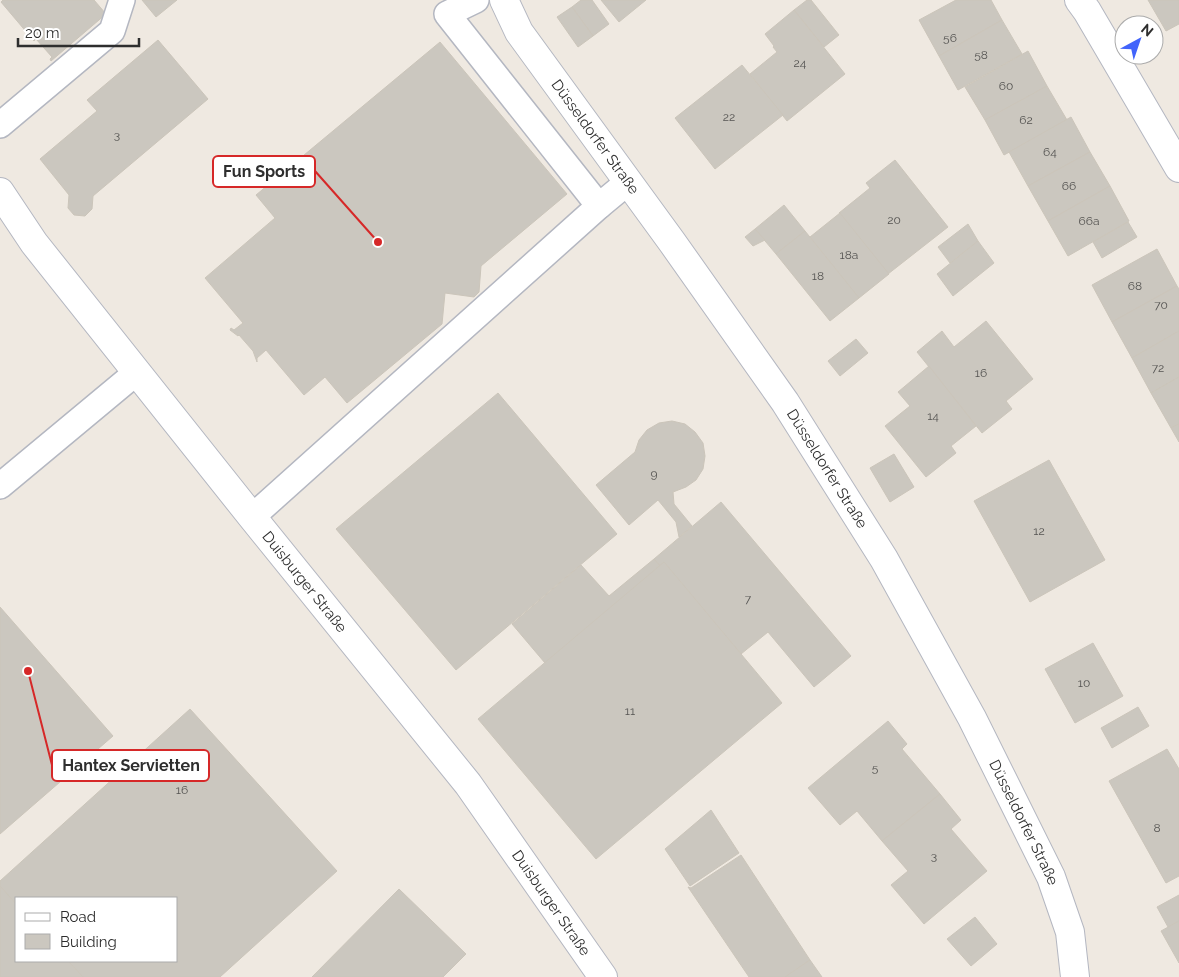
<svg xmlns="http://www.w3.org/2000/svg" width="1179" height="977" font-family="Raleway,sans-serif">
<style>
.building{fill:#cbc7bf;stroke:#cbc5ba}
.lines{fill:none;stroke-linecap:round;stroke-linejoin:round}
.service-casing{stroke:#b4b7c1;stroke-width:28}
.minor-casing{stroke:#b4b7c1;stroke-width:30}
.service{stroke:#fff;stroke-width:25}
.minor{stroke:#fff;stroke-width:28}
.labels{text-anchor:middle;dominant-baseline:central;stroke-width:4;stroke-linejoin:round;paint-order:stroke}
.number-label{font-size:12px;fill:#555452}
.street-label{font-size:15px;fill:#2e2e2e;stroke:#fff}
.leader{fill:none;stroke:#d62828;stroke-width:2}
.callout-dot{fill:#d62828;stroke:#fff;stroke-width:2}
.callout{fill:#fff;stroke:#d62828;stroke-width:2}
.callout-label{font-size:16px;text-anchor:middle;font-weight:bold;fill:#2e2e2e}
</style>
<rect width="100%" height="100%" fill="#efe9e1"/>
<!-- building -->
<g class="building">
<path d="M3 0H94L106 14 51 61 50 59 52 57 36 39 34 41 1 2Z"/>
<path d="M142 0H177L156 17Z"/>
<path d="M581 0H592L609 24 593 36 572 7Z"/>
<path d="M601 0H646L619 22Z"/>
<path d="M807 0H811L839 35 824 47 794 10Z"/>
<path d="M956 0H991L1002 20 939 56 919 20Z"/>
<path d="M1148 0H1179V24L1166 31Z"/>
<path d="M572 7 593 36 578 47 557 17Z"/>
<path d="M794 10 845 74 787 121 750 74 777 52 773 47 774 46 765 34Z"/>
<path d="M1002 20 1022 54 958 90 939 56Z"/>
<path d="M158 40 208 99 93 196 92 209 85 216 74 215 68 208 69 195 40 159 97 111 87 100Z"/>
<path d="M440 42 567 194 481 266 479 292 474 297 445 293 442 324 347 403 325 377 304 395 266 350 257 358V362L253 351 239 335 238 336 230 330 231 328 234 330 243 323 205 278 275 218 256 195Z"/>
<path d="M1028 51 1047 86 985 120 965 87Z"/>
<path d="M742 65 783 115 715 169 675 118Z"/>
<path d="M1047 86 1067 120 1004 155 985 120Z"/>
<path d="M1071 117 1090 152 1028 186 1009 152Z"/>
<path d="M1090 152 1110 186 1048 221 1028 186Z"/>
<path d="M895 160 948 227 888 274 839 213 870 188 866 183Z"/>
<path d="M1110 186 1129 221 1068 256 1048 221Z"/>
<path d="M784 205 805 231 776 254 755 229Z"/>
<path d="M840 213 889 274 859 298 810 237Z"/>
<path d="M1128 222 1137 237 1102 258 1093 242Z"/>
<path d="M968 224 978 241 950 263 938 247Z"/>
<path d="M755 229 765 240 753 246 745 237Z"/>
<path d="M805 231 859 298 830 321 776 254Z"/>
<path d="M978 241 994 263 953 296 937 274Z"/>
<path d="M1157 249 1177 286 1112 322 1092 285Z"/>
<path d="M1177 286 1179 289V331L1132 358 1112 322Z"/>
<path d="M986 321 1033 379 1006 401 1012 409 982 433 917 352 942 331 954 347Z"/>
<path d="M1179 331V377L1151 393 1132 358Z"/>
<path d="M856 339 868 353 840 376 828 361Z"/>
<path d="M929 366 976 426 951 446 956 453 926 477 885 426 910 406 898 392Z"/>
<path d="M1179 377V424L1171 428 1151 393Z"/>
<path d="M498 393 617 534 456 670 336 529Z"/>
<path d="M672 421 685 424 695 432 703 443 705 456 703 469 696 480 686 487 673 492 674 504 692 526 679 537 676 522 658 500 629 525 596 485 635 452 639 440 647 430 659 423Z"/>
<path d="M1179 424V442L1171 428Z"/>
<path d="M894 454 914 487 890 502 870 468Z"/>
<path d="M1049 460 1105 560 1030 602 974 501Z"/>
<path d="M721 502 851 656 814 687 768 632 741 654 664 562 660 566 654 559Z"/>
<path d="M654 559 660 566 545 663 512 624 581 565 609 596Z"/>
<path d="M664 562 782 703 596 859 478 719Z"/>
<path d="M0 607 113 736 0 834Z"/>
<path d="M1093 643 1123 696 1075 723 1045 669Z"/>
<path d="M1138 707 1149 726 1112 748 1101 728Z"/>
<path d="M190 709 337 871 220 977H83L68 961H176V898H16V904L0 886V881Z"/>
<path d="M888 721 907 744 902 749 940 794 882 841 857 811 840 825 808 788Z"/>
<path d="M1167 749 1179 769V876L1166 883 1109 781Z"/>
<path d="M940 794 961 820 951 829 987 871 924 924 891 885 908 871 882 841Z"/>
<path d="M711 810 739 853 690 886 665 849Z"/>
<path d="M741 855 810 960 785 977H749L688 887 691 888Z"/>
<path d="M0 886 16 904V961H68L83 977H0Z"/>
<path d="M399 889 466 954 443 977H312Z"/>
<path d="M1179 895V921L1168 927 1157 907Z"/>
<path d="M975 917 997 944 971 966 947 939Z"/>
<path d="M1179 921V963L1161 931Z"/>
<path d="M810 960 822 977H785Z"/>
</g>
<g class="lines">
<defs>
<g id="service">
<path d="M0 125 112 31 122 0"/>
<path d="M599 206 628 182"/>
<path d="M0 486 137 372"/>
<path d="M252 517 599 206 447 14 476 0"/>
</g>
<g id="minor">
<path id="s1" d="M504 0 519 32 672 242 785 402 884 559 972 718 1051 877 1070 932 1075 977"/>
<path d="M1079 0 1087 11 1179 168"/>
<path id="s2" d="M0 192 34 243 252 517 468 784 603 977"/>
</g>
</defs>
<!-- service casing -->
<use href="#service" class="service-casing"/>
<!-- minor casing -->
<use href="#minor" class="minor-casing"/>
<!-- service -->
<use href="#service" class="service"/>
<!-- minor -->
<use href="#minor" class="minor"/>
</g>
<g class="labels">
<!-- number labels -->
<g class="number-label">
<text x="950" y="38">56</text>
<text x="981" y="55">58</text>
<text x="800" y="63">24</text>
<text x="1006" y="86">60</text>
<text x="729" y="117">22</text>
<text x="1026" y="120">62</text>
<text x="117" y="135">3</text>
<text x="1050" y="152">64</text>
<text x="1069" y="186">66</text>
<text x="894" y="220">20</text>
<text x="1089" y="221">66a</text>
<text x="849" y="255">18a</text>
<text x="818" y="276">18</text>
<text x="1135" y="286">68</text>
<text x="1161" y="305">70</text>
<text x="1158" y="368">72</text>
<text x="981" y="373">16</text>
<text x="933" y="416">14</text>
<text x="654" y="474">9</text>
<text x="1039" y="531">12</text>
<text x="748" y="599">7</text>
<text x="1084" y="683">10</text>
<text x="630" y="711">11</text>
<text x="875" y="768">5</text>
<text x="182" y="790">16</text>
<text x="1157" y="828">8</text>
<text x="934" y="856">3</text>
</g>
<!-- street labels -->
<g class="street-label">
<text stroke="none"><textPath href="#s1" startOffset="165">Düsseldorfer Straße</textPath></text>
<text stroke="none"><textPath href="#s1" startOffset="570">Düsseldorfer Straße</textPath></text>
<text stroke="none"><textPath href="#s2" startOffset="495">Duisburger Straße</textPath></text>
<text stroke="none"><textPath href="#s1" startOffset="975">Düsseldorfer Straße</textPath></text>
<text stroke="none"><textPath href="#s2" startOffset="900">Duisburger Straße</textPath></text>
</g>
</g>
<!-- callouts -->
<path class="leader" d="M378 242L315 171M28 671L52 765"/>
<g class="callout-dot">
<circle cx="378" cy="242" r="5"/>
<circle cx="28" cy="671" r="5"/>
</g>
<g class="callout">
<rect x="213" y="156" width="102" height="31" rx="5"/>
<rect x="52" y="750" width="157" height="31" rx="5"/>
</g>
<g class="callout-label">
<text x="264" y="177">Fun Sports</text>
<text x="131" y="771">Hantex Servietten</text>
</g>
<!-- legend -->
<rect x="15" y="897" width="162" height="65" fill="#ffffff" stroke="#ababab"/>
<rect x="25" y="913" width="25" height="8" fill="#ffffff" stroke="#ababab"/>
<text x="60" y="922" font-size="15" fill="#2e2e2e">Road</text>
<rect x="25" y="934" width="25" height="15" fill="#cbc7bf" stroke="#ababab"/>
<text x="60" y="947" font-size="15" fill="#2e2e2e">Building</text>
<!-- north arrow -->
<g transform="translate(1139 40) rotate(40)"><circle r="24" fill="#ffffff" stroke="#ababab"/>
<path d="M0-4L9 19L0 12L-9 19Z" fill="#4264fb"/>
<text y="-8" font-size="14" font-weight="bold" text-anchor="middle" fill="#2e2e2e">N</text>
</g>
<!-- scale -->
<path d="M18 38v8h121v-8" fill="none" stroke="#2e2e2e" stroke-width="2.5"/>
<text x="25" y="38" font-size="15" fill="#2e2e2e" stroke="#ffffff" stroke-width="4" paint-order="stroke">20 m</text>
</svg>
